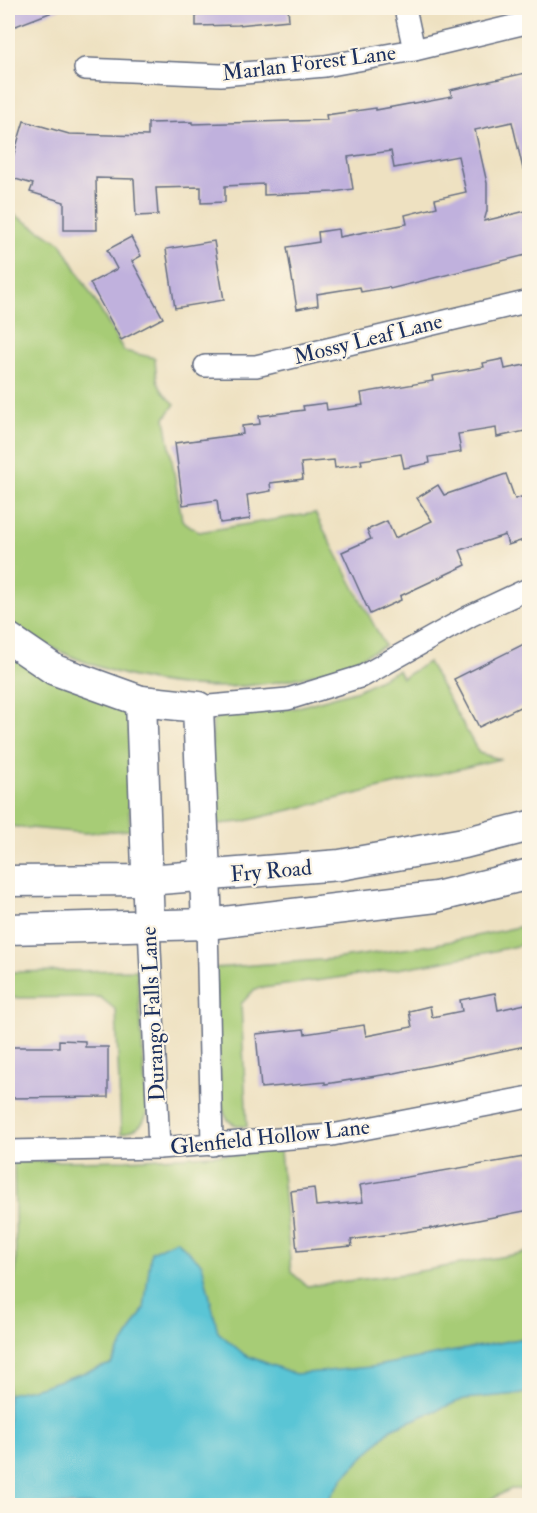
<svg xmlns="http://www.w3.org/2000/svg" width="537" height="1513" font-family="'IM FELL Double Pica',serif">
<style>
.green{fill:#a7cc76;stroke:#617e6a;stroke-width:1.5}
.water{fill:#5ac5d5;stroke:#3a7a9a;stroke-width:1.5}
.building{fill:#c0b1dd}
.lines{fill:none;stroke-linecap:round;stroke-linejoin:round}
.street-casing{stroke:#656d81;stroke-width:24}
.secondary-casing{stroke:#656d81;stroke-width:33}
.street{stroke:#fff;stroke-width:21}
.secondary{stroke:#fff;stroke-width:30}
.labels{text-anchor:middle;dominant-baseline:central;stroke-width:4.5;stroke-linejoin:round;paint-order:stroke}
.street-label{font-size:22px;fill:#1b2f5e;stroke:#fcf5e5}
</style>
<rect width="100%" height="100%" fill="#fcf5e5"/>
<filter id="ink" filterUnits="userSpaceOnUse"><feTurbulence type="fractalNoise" baseFrequency=".0167" numOctaves="2"/><feDisplacementMap in="SourceGraphic" scale="12" xChannelSelector="R" yChannelSelector="G"/><feConvolveMatrix kernelMatrix="1 2 1 2 8 2 1 2 1" color-interpolation-filters="sRGB"/></filter>
<filter id="wash" filterUnits="userSpaceOnUse"><feTurbulence type="fractalNoise" baseFrequency=".008" numOctaves="4" result="noise"/><feDisplacementMap in="SourceGraphic" scale="24" xChannelSelector="R" yChannelSelector="G"/><feGaussianBlur stdDeviation="1.35" result="paint"/><feColorMatrix in="noise" values="0 0 0 0 0 0 0 0 0 0 0 0 0 0 0 0 0 1.4 0 .05"/><feComposite in="paint" operator="in"/></filter>
<g filter="url(#wash)">
<rect width="100%" height="100%" fill="#eee1c1"/>
<!-- green -->
<g class="green">
<path d="M8 211 61 243 124 351 155 358C156 381 157 389 175 404L165 418 182 520 199 532 315 513 385 646C373 651 361 658 348 663 326 672 301 678 277 682 179 698 91 675 8 623Z"/>
<path d="M8 655 128 711 130 725 128 778 130 830 85 833 8 826Z"/>
<path d="M428 662 479 753 500 759 241 822 207 825 213 720 227 714 295 708 358 690 398 670 402 678Z"/>
<path d="M529 925V943C439 965 347 977 255 989L241 1004 247 1127C228 1125 225 1120 221 1101L214 968 334 959 432 945Z"/>
<path d="M137 970 147 1113C143 1128 135 1130 121 1134L116 1010 100 997 8 998V972Z"/>
<path d="M280 1151 291 1272 307 1286 404 1274 529 1252V1489H511L478 1506 8 1505V1299H10L16 1271 14 1162 126 1160Z"/>
</g>
<!-- water -->
<path class="water" d="M176 1240 202 1264 218 1332 245 1355 295 1374 371 1367 529 1337V1393L464 1399 391 1429 344 1477 324 1505H8V1394L36 1388 111 1364 144 1309 151 1252Z"/>
<g id="blocks">
<!-- building -->
<g class="building">
<path d="M8 8H60V9L8 29Z"/>
<path d="M196 8H288L289 20 238 25 196 26Z"/>
<path d="M530 72V168L523 169 512 122 475 130 487 183V211L484 221 530 210V254L390 289 389 287 361 292 360 287 317 294 318 305 297 309 287 247 319 242 318 232 338 229 339 237 407 224 405 215 437 207 435 199 466 192 458 156 394 168 391 151 348 157 353 189 334 192 264 195V184L225 186V202L201 203V187L156 188 158 215 136 216 134 179 96 178 97 230H64V202L30 192 33 184 8 177V155L13 157 24 121 69 134 148 136V123L192 122V124L327 120 326 115 376 108V110L452 96 450 90Z"/>
<path d="M131 237 141 256 132 261 163 318 121 340 90 283 117 269 107 250Z"/>
<path d="M214 241 224 300 175 308 166 249Z"/>
<path d="M503 359 505 369 530 364V430L497 437 496 428 458 434 461 452 429 457 430 463 404 468 401 454 361 460 362 464 335 468 334 460 301 463 303 479 270 483 271 491 247 495 250 519 220 523 217 500 183 505 175 443 243 434 242 426 260 424 259 416 304 410 303 406 326 403 327 410 363 405 361 393 433 381 432 376 484 367 483 363Z"/>
<path d="M506 474 515 499 530 494V538L508 545 505 535 460 550 466 565 400 596 401 600 370 614 342 552 371 539 367 530 387 521 395 538 432 521 417 498 438 485 444 495Z"/>
<path d="M530 641V702L479 727 454 679Z"/>
<path d="M495 993 498 1010 530 1003V1045L395 1073 325 1084V1082L261 1088 256 1034 304 1029 305 1034 364 1025 366 1036 412 1027 409 1011 430 1006 432 1017 462 1011 460 1000Z"/>
<path d="M59 1040 85 1041V1047H108V1097L8 1098V1047H59Z"/>
<path d="M530 1156V1210L431 1229V1228L351 1240 352 1246 297 1251 291 1191 314 1188 316 1206 363 1202 360 1185Z"/>
</g>
</g>
</g>
<g filter="url(#ink)">
<use href="#blocks" fill-opacity="0" stroke="#656d81" stroke-width="1.5"/>
<g class="lines">
<defs>
<g id="street">
<path d="M405 8 414 50"/>
<path d="M85 69 221 75 325 66 414 50 530 22"/>
<path d="M205 366H256L530 301"/>
<path d="M198 707 288 699 363 676 470 616 530 588"/>
<path d="M207 924 212 1145"/>
<path d="M149 926 159 1148"/>
<path d="M8 1151 159 1148 332 1135 530 1097"/>
</g>
<g id="secondary">
<path d="M8 638 55 670 141 701 198 707 207 924"/>
<path d="M141 701 149 926"/>
<path d="M8 881 147 880 340 865 464 843 530 826"/>
<path d="M8 929 207 924 436 897 530 874"/>
</g>
</defs>
<!-- street casing -->
<use href="#street" class="street-casing"/>
<!-- secondary casing -->
<use href="#secondary" class="secondary-casing"/>
<!-- street -->
<use href="#street" class="street"/>
<!-- secondary -->
<use href="#secondary" class="secondary"/>
</g>
</g>
<g class="labels">
<!-- street labels -->
<g class="street-label">
<text transform="translate(309 63) rotate(-7)">Marlan Forest Lane</text>
<text transform="translate(368 339) rotate(-14)">Mossy Leaf Lane</text>
<text transform="translate(271 871) rotate(-5)">Fry Road</text>
<text transform="translate(153 1014) rotate(-93)">Durango Falls Lane</text>
<text transform="translate(270 1137) rotate(-6)">Glenfield Hollow Lane</text>
</g>
</g>
<!-- margin -->
<rect width="537" height="1513" fill="none" stroke="#fcf5e5" stroke-width="30"/>
</svg>
